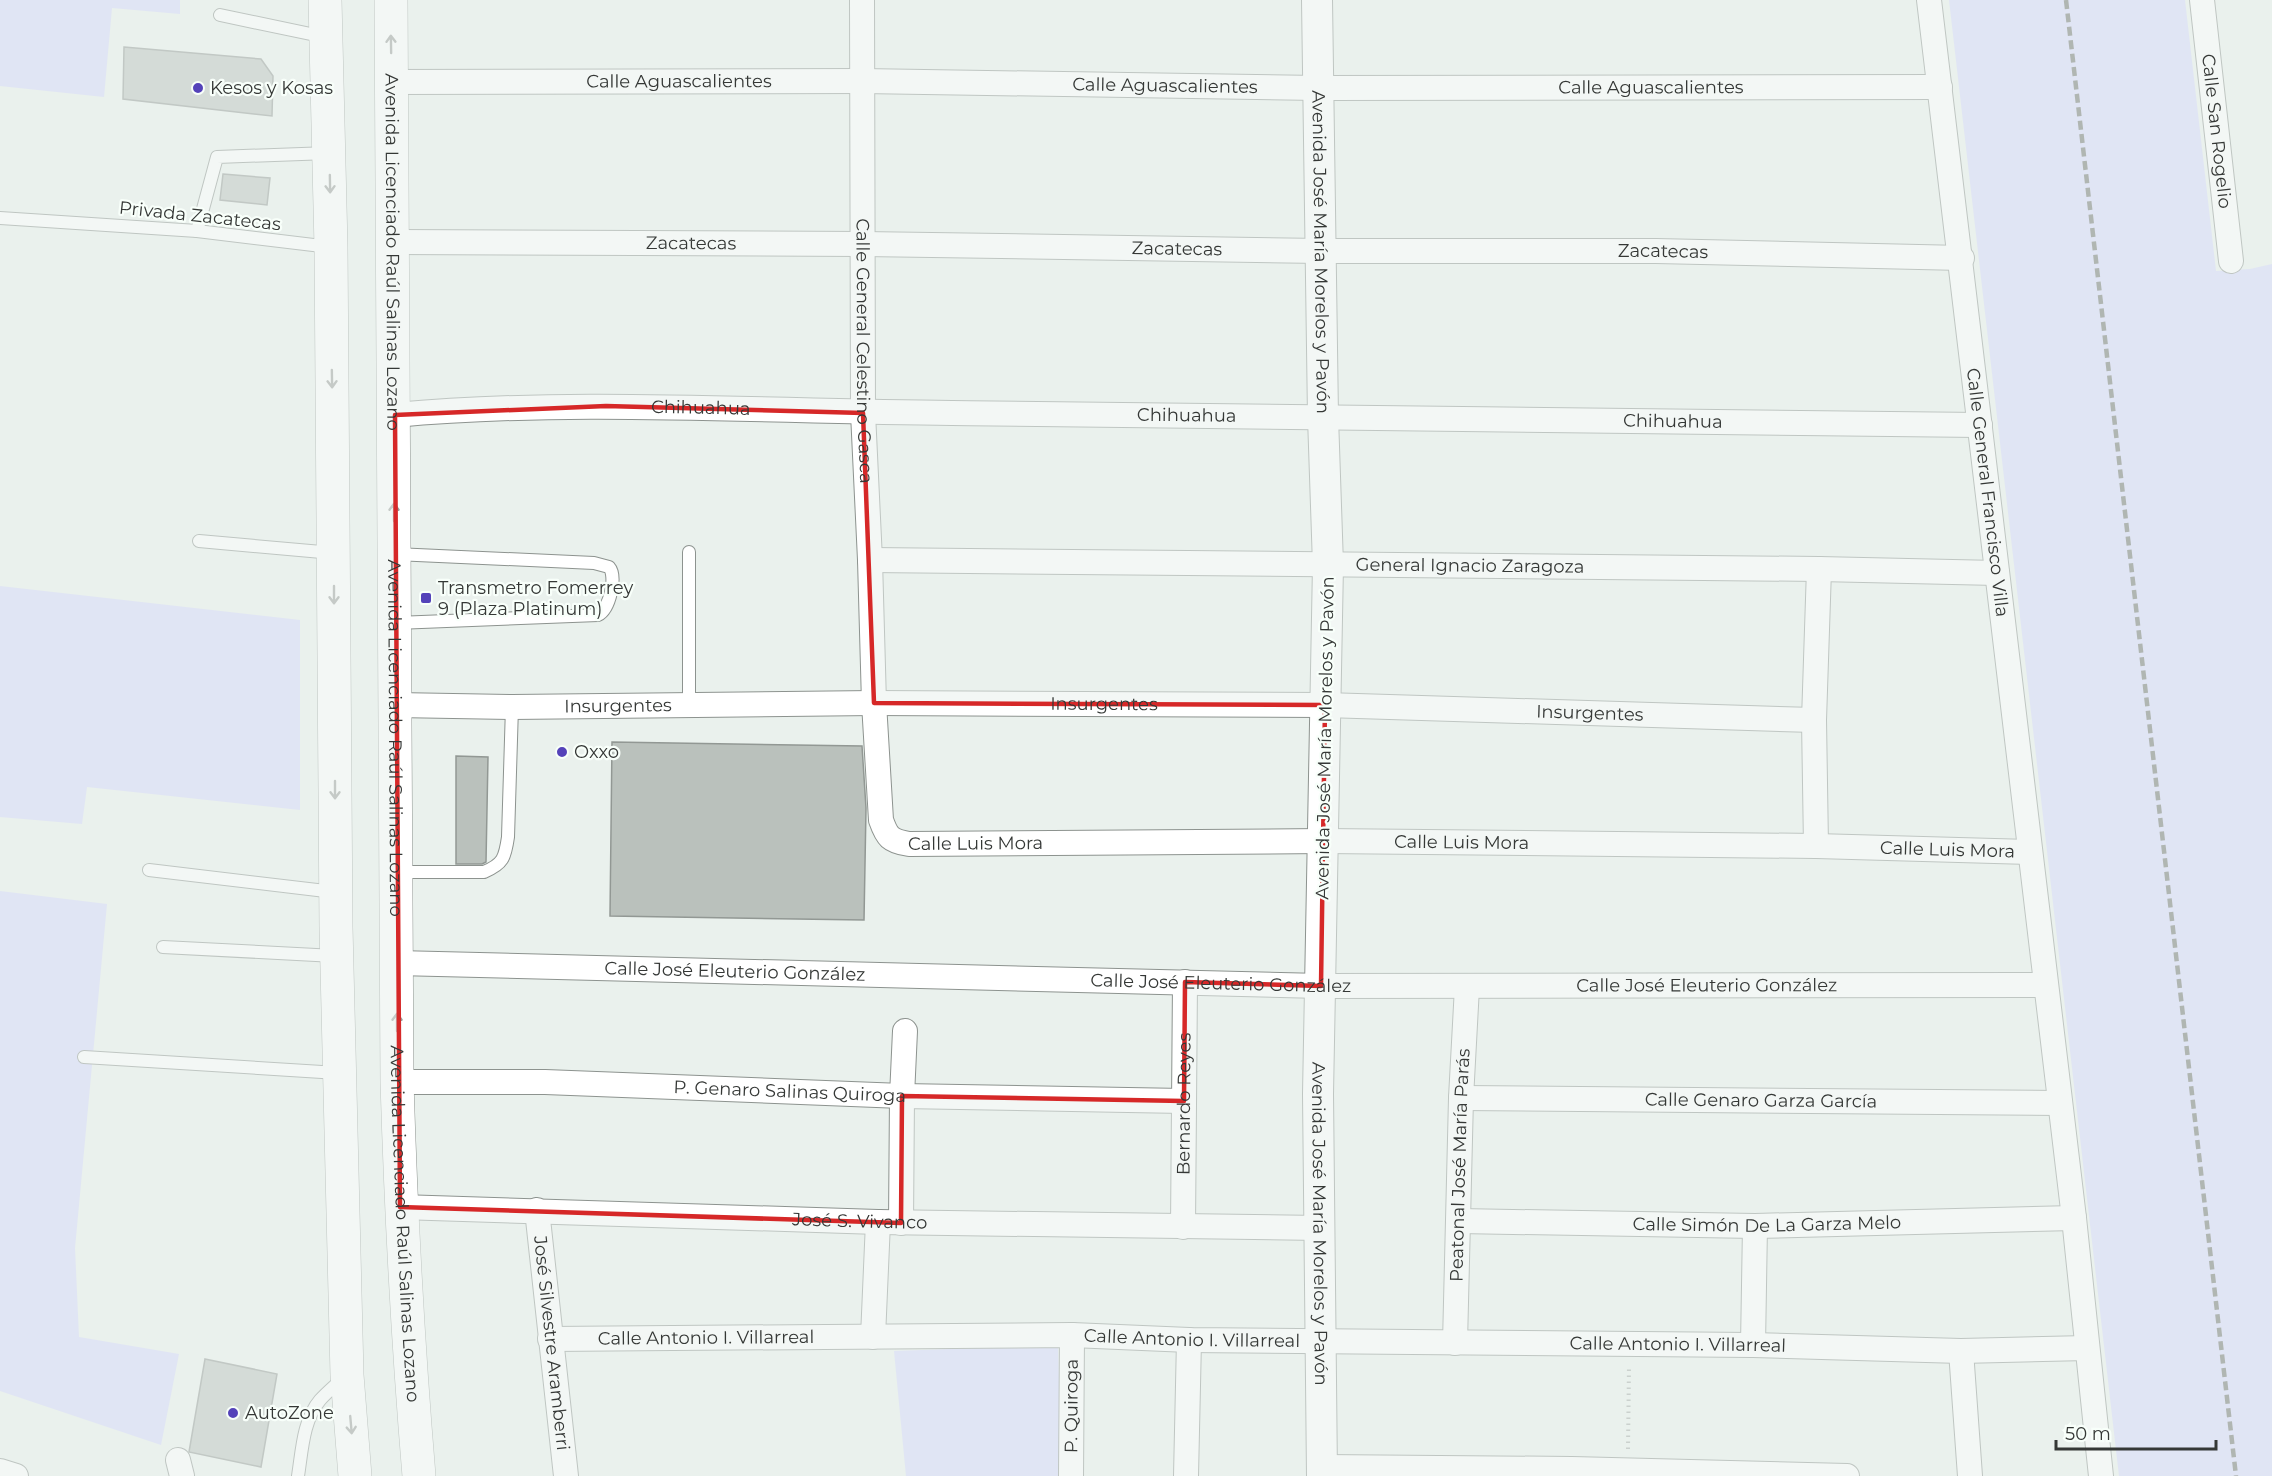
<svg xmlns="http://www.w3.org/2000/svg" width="2272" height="1476" font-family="Montserrat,sans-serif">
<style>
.green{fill:#d6d7fc}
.building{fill:#bac1bc;stroke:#929894;stroke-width:1.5}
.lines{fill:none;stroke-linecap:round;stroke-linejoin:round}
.service-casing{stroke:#8d938f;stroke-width:14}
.minor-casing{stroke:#8d938f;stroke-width:26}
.tertiary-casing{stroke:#8d938f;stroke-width:32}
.secondary-casing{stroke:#8d938f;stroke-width:34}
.path{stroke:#a6aca8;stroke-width:4;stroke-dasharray:1.5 4.5;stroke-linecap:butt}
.service{stroke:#fff;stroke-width:12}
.minor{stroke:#fff;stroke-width:24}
.tertiary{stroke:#fff;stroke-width:30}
.secondary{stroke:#fff;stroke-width:33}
.rail{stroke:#6b6f6c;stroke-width:4.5;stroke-dasharray:9 4.5;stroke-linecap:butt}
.oneway{stroke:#9a9c9a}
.marked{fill:none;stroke:#d62828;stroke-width:4.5;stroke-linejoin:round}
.poi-dot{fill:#5442b9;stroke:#f8fffa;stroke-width:2}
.labels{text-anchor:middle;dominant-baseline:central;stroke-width:4.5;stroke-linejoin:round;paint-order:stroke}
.street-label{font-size:18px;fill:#353836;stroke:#f8fffa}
.poi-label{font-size:18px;fill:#353836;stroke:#f8fffa;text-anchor:start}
</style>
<rect width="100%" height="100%" fill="#eaf1ed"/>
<!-- green -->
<g class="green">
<path d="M0 0H180V14L112 8 104 97 0 86Z"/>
<path d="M1949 0H2185L2216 271 2250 269 2272 264V1476H2119Z"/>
<path d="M0 586 300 620V810L87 787 82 824 0 817Z"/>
<path d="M0 891 107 904 75 1248 79 1337 179 1354 161 1445 0 1391Z"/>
<path d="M1058 1345 1062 1476H906L894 1351Z"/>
</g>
<!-- building -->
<g class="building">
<path d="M124 47 261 59 273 76 272 116 123 99Z"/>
<path d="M223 174 270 178 267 205 220 200Z"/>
<path d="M612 742 862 746 866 808 864 920 610 916Z"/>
<path d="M456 756 488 757 486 862 482 864H456Z"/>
<path d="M205 1359 277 1374 261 1467 189 1452Z"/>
</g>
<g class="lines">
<defs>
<g id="service">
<path d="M220 15 325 37"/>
<path d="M0 218 197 231 330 247"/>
<path d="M197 231 217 157 329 153"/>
<path d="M199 541 333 553"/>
<path d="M689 552V704"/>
<path d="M395 554 594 563 609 567C617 576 610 609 598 615L396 623"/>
<path d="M149 870 334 892"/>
<path d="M396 872H484C503 864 505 858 508 837L512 707"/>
<path d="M163 947 335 956"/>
<path d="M84 1057 338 1073"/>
<path d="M298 1476C302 1451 303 1420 320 1400 327 1392 336 1385 344 1377"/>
</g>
<g id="minor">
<path id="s1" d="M862 0 863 413 870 560 874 703 881 820C887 837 890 841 909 844L1324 841 1816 846 2030 852"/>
<path id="s2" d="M1929 0 2074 1218 2101 1476"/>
<path id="s3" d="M2202 0 2231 261"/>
<path id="s4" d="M391 82 862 81 1318 88 1940 87"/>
<path id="s5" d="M394 242 863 244 1321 251H1656L1962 258"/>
<path id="s6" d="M395 415C580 398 766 412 952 413 1295 416 1638 421 1980 425"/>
<path id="s7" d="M870 560 1819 569 1997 573"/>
<path id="s8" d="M396 705 512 707 874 703 1325 705 1814 720"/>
<path d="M1816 846 1814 720 1819 569"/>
<path id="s9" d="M397 963 1321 986 2045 985"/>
<path id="s10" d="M397 1082H545L902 1096 1184 1101"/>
<path id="s11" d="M1461 1098 2060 1103"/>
<path id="s12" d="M400 1207 878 1222 1320 1228"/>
<path id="s13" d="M537 1210 566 1476"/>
<path id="s14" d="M1459 1221 1755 1226 2074 1218"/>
<path d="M901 1223 902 1096 905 1031"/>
<path id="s15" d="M1183 1227 1185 982"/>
<path d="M873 1337 878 1222"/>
<path id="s16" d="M550 1339 1072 1335 1189 1340 1753 1345 1961 1351 2087 1348"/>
<path id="s17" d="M1455 1343 1461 1098 1467 987"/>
<path d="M1753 1345 1755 1226"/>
<path d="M1961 1351 1970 1476"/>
<path d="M178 1460 182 1476"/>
<path d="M1322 1467 1572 1469 1847 1476"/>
<path d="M0 1471 16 1476"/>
<path id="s18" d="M1071 1476 1072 1335"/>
<path d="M1186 1476 1189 1340"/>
</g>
<g id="tertiary">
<path id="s19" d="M1317 0 1323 417 1328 565 1318 1094 1322 1476"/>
</g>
<g id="secondary">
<path d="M325 0 331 247 336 927 347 1375 355 1476"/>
<path id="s20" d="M391 0 397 1082C401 1214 408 1345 419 1476"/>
</g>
</defs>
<!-- service casing -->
<use href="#service" class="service-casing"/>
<!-- minor casing -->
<use href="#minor" class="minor-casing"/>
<!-- tertiary casing -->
<use href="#tertiary" class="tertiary-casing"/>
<!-- secondary casing -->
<use href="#secondary" class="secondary-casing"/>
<!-- path -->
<path class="path" d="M1628 1449 1629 1366"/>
<!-- service -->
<use href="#service" class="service"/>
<!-- minor -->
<use href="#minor" class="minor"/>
<!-- tertiary -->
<use href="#tertiary" class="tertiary"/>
<!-- secondary -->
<use href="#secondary" class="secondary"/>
<!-- rail -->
<path class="rail" d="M2066 0 2236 1476"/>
</g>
<!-- one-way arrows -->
<defs><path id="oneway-shaft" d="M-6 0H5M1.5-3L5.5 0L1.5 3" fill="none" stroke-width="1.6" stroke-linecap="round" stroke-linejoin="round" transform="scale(1.5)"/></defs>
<g class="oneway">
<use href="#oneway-shaft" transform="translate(391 44) rotate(-91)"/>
<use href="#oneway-shaft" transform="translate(330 184) rotate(89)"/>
<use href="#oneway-shaft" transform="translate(332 379) rotate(89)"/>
<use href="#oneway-shaft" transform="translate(394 512) rotate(-90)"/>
<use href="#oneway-shaft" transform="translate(334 595) rotate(90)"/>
<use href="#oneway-shaft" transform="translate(335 790) rotate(90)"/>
<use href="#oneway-shaft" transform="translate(397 1022) rotate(-90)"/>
<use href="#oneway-shaft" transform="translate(351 1425) rotate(85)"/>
</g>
<!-- marked area -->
<path d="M0 0H2272V1476H0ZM606 406 863 413 874 703 1325 705 1321 986 1185 982 1184 1101 902 1096 901 1223 400 1207 395 415Z" fill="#eaf1ed" fill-opacity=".55" fill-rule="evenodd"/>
<path class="marked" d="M606 406 863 413 874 703 1325 705 1321 986 1185 982 1184 1101 902 1096 901 1223 400 1207 395 415Z"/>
<!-- markers -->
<g class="poi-dot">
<circle cx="198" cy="88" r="6"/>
<rect x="420" y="592" width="12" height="12" rx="3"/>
<circle cx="562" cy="752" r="6"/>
<circle cx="233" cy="1413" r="6"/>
</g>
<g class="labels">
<!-- street labels -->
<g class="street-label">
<text stroke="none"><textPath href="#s4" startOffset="288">Calle Aguascalientes</textPath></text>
<text stroke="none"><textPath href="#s4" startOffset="774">Calle Aguascalientes</textPath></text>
<text stroke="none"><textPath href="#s4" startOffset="1260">Calle Aguascalientes</textPath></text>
<text stroke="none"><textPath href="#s3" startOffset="132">Calle San Rogelio</textPath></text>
<text transform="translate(200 216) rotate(6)">Privada Zacatecas</text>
<text stroke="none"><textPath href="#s5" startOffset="297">Zacatecas</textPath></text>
<text stroke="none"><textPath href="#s5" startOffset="783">Zacatecas</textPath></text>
<text stroke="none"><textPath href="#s5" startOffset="1269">Zacatecas</textPath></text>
<text stroke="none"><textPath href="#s20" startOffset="252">Avenida Licenciado Raúl Salinas Lozano</textPath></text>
<text stroke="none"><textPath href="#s19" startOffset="252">Avenida José María Morelos y Pavón</textPath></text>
<text stroke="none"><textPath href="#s1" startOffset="351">Calle General Celestino Gasca</textPath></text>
<text stroke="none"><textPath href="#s6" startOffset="306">Chihuahua</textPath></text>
<text stroke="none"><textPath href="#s6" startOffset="792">Chihuahua</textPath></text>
<text stroke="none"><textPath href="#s6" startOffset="1278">Chihuahua</textPath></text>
<text stroke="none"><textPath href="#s2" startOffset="496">Calle General Francisco Villa</textPath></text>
<text stroke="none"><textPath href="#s7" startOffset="600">General Ignacio Zaragoza</textPath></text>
<text stroke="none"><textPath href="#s8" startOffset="708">Insurgentes</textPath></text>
<text stroke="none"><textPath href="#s8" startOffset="222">Insurgentes</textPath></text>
<text stroke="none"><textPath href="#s8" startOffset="1194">Insurgentes</textPath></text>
<text stroke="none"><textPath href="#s20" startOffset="738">Avenida Licenciado Raúl Salinas Lozano</textPath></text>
<text transform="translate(1325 738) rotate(-89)">Avenida José María Morelos y Pavón</text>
<text stroke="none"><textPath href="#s1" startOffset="1413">Calle Luis Mora</textPath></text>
<text stroke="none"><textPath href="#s1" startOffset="927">Calle Luis Mora</textPath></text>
<text stroke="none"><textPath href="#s1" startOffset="1899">Calle Luis Mora</textPath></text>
<text stroke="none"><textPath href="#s9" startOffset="338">Calle José Eleuterio González</textPath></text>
<text stroke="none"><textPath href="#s9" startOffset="824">Calle José Eleuterio González</textPath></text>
<text stroke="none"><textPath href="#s9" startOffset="1310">Calle José Eleuterio González</textPath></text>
<text stroke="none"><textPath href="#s10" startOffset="393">P. Genaro Salinas Quiroga</textPath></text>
<text stroke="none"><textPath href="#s11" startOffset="300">Calle Genaro Garza García</textPath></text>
<text stroke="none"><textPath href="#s15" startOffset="123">Bernardo Reyes</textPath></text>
<text stroke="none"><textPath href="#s17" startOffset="178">Peatonal José María Parás</textPath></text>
<text stroke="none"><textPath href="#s12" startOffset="460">José S. Vivanco</textPath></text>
<text stroke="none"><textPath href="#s14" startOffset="308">Calle Simón De La Garza Melo</textPath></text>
<text stroke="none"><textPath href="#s20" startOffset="1224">Avenida Licenciado Raúl Salinas Lozano</textPath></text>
<text stroke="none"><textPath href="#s19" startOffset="1224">Avenida José María Morelos y Pavón</textPath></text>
<text stroke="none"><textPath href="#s16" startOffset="156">Calle Antonio I. Villarreal</textPath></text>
<text stroke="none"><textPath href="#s16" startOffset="642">Calle Antonio I. Villarreal</textPath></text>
<text stroke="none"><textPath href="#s13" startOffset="134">José Silvestre Aramberri</textPath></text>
<text stroke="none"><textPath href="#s16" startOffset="1128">Calle Antonio I. Villarreal</textPath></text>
<text stroke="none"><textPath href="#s18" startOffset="70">P. Quiroga</textPath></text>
</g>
<!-- poi labels -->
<g class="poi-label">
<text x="210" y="88">Kesos y Kosas</text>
<text x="438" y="588">Transmetro Fomerrey<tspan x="438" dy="21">9 (Plaza Platinum)</tspan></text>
<text x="574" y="752">Oxxo</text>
<text x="245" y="1413">AutoZone</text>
</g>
</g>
<!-- scale -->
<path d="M2056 1440v9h160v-9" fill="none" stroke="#353836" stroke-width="3"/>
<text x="2065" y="1440" font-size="18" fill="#353836" stroke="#f8fffa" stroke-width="4.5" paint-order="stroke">50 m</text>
</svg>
